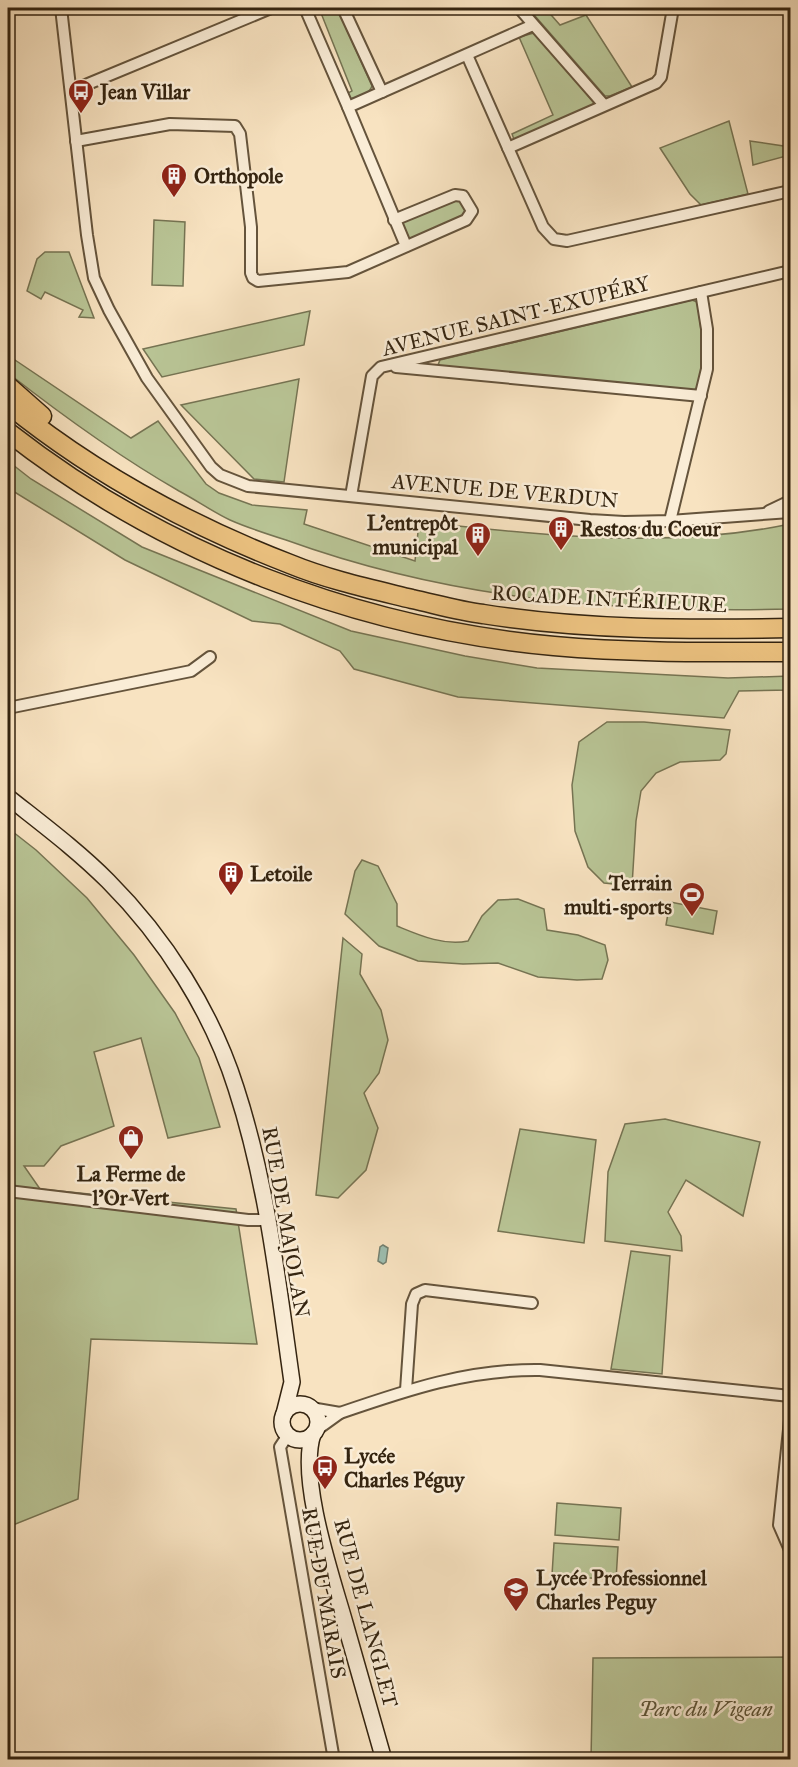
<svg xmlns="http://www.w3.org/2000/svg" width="798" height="1767" font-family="'IM FELL Great Primer',serif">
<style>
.green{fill:#b9c596;stroke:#767453;stroke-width:1.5}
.water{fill:#9dbeb0;stroke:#738070;stroke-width:1.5}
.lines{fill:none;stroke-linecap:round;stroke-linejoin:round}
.street-casing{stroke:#65543c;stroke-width:14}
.secondary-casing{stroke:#342410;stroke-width:18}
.highway-casing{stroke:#342410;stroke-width:21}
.street{stroke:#faedd7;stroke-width:10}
.secondary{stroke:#faedd7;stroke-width:15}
.highway{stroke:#ecc280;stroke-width:18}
.labels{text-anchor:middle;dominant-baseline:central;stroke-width:5;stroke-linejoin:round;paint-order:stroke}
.poi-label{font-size:21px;font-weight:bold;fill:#342410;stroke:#faedd7;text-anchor:start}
.street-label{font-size:21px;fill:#342410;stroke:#faedd7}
.park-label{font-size:21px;font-style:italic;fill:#5c5438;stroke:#faedd7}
</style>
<rect width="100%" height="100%" fill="#f8e3c1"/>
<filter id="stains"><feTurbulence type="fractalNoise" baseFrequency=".00333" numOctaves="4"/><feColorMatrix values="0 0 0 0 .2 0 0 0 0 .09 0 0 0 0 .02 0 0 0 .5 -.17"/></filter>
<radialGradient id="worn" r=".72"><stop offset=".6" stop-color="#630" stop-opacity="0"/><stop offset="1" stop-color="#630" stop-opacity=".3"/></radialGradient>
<!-- green -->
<g class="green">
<path d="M319 8H337L372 86C369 95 358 97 350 99L346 94 352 91Z"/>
<path d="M528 8H545L560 25 586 15 632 87 610 96H605Z"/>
<path d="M534 33 538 35 594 103 592 106 515 142 512 134 553 115 519 37Z"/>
<path d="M729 121 748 194 701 205 690 194 660 148Z"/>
<path d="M750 141 790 147V155L753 165Z"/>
<path d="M457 200 464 205 465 213 463 219 410 239 404 235 401 228 403 221Z"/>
<path d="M154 220 185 222 183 286 152 285Z"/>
<path d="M45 252H69L94 318 79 317 83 310 45 292 41 299 27 291 37 259Z"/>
<path d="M692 300 697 302C702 331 705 358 698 387L694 390 445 367 438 365 440 360Z"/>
<path d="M310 311 304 345 162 377 143 349Z"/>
<path d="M8 353 15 360 131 438 158 421 206 484 219 493 252 505 307 510 304 524 415 561 419 522C543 535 667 550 790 524V609C615 613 452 600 286 540 267 534 248 528 230 520 213 512 196 500 179 491 118 456 63 416 8 373Z"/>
<path d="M299 379 284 482 254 479 181 405Z"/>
<path d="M8 461 31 479 142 547 351 631 465 656 537 668 728 678 790 676V690L739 691 724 718 458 697 354 669 340 651 280 624 252 621 125 560 8 488Z"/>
<path d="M607 722H644L730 730 726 754 720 760 680 762 656 773 641 791 636 821 632 886 604 883 588 867 575 831 572 785 579 742Z"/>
<path d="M8 828 36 850 87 898 134 955 175 1013 199 1058 220 1127 168 1138 141 1038 94 1052 114 1126 61 1146 44 1166H24L40 1189 236 1209 257 1344 91 1339 78 1499 8 1527Z"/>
<path d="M362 860 378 866 397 904V926C419 935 443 946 468 941L482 916 498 900 518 899 544 909 547 930 578 935 605 945 608 960 602 979 577 980 538 977 498 963 463 964 418 961 379 946 345 914 355 871Z"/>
<path d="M670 902 717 911 713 934 666 925Z"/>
<path d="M343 938 362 954 360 974 381 1010 388 1040 379 1073 364 1093 378 1128 366 1170 338 1198 316 1195Z"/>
<path d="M665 1119 760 1142 743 1216 686 1180 668 1212 681 1236 682 1251 605 1241 608 1172 625 1124Z"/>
<path d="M520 1129 596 1140 584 1243 498 1231Z"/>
<path d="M631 1251 670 1256 662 1374 611 1369Z"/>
<path d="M557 1503 621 1508 619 1540 555 1535Z"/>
<path d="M554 1543 618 1547 616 1580 552 1575Z"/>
<path d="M790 1657V1759H591L593 1658Z"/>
</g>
<!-- water -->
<path class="water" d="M383 1245 388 1248 386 1262 383 1264 378 1261 380 1247Z"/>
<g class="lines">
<defs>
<g id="street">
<path d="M61 8 87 235 94 278 109 310 147 378 211 467 220 475 248 486 590 520 624 522 670 521 790 512"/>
<path d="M305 8 348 107"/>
<path d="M343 8 382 92"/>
<path d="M519 8 604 105"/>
<path d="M467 55 543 227 554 239 567 241 790 191"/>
<path d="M71 91 271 8"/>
<path d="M76 141 170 124 235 126 240 134 251 227V273L253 278 258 281 348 272 466 220 472 211 463 196 455 195 394 220"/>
<path d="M508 148 656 83 661 77 673 8"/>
<path d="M406 246 348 107 533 25"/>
<path d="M396 367 701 396"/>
<path d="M351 496 372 376 381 367 790 271"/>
<path d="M769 511 790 501"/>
<path d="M670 521 707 369V329L701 292"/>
<path d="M8 708 191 671 210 657"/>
<path d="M8 1191 248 1220H267"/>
<path d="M406 1390 412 1304 416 1294 425 1290 532 1303"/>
<path d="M311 1408 340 1413 315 1431"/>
<path d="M340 1413C407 1390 468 1369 540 1370L790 1396"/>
<path d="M790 1420 779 1525 790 1550"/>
<path d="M288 1435 280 1447 334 1760"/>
</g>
<g id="secondary">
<path d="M8 797C42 824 77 850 108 881 165 938 212 1012 236 1088 267 1183 278 1283 292 1382L284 1414"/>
<circle cx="300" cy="1422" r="18"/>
<path d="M313 1434C298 1479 332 1577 345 1623 358 1668 371 1714 384 1760"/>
</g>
<g id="highway">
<path d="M8 386 42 416"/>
<path d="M8 404C92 472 189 525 290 564 329 580 371 589 412 599 435 604 459 611 483 614 584 630 689 630 790 628"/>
<path d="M8 432C164 554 356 628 554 646 633 653 712 652 790 652"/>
</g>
</defs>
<!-- street casing -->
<use href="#street" class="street-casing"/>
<!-- secondary casing -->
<use href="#secondary" class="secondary-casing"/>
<!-- highway casing -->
<use href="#highway" class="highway-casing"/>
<!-- street -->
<use href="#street" class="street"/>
<!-- secondary -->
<use href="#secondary" class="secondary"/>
<!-- highway -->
<use href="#highway" class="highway"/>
</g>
<!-- icons -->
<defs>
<symbol id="bus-pin" viewBox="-11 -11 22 30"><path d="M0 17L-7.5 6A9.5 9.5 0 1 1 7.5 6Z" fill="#8f2418" stroke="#faedd7"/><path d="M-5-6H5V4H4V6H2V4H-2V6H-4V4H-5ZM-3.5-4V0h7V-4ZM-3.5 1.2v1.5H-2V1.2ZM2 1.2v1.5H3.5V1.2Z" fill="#fff"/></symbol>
<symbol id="building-pin" viewBox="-11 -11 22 30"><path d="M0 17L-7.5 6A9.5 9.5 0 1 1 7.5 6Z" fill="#8f2418" stroke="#faedd7"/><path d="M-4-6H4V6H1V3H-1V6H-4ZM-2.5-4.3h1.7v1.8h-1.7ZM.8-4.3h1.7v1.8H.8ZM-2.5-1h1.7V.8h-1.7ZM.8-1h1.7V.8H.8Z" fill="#fff"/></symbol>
<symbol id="stadium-pin" viewBox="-11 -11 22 30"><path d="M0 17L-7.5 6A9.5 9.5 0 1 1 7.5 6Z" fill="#8f2418" stroke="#faedd7"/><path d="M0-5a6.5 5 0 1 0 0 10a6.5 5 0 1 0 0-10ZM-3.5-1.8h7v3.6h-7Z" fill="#fff"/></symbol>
<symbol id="shop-pin" viewBox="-11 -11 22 30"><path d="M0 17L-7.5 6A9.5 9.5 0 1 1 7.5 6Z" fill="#8f2418" stroke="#faedd7"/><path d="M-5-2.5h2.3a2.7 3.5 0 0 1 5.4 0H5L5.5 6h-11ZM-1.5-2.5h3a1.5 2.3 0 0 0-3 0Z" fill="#fff"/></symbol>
<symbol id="school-pin" viewBox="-11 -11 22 30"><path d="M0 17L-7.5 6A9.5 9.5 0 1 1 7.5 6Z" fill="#8f2418" stroke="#faedd7"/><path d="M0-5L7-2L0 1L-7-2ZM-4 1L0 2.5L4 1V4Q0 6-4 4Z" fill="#fff"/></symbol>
</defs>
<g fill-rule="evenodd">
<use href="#bus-pin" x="66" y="77" width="30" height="40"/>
<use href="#building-pin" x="159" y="161" width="30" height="40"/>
<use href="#building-pin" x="546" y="514" width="30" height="40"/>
<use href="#building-pin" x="463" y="520" width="30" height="40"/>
<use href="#building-pin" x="216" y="859" width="30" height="40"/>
<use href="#stadium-pin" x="677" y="880" width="30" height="40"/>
<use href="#shop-pin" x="116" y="1123" width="30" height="40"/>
<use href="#bus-pin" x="310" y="1453" width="30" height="40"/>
<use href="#school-pin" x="501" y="1575" width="30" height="40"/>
</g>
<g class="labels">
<!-- poi labels -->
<g class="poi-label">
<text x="100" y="92">Jean Villar</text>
<text x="194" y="176">Orthopole</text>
<text x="458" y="523" text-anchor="end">L'entrepôt<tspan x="458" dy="24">municipal</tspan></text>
<text x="580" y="529">Restos du Coeur</text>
<text x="250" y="874">Letoile</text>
<text x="672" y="883" text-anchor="end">Terrain<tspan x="672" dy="24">multi-sports</tspan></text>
<text x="131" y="1174" text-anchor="middle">La Ferme de<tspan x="131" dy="24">l'Or Vert</tspan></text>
<text x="344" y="1456">Lycée<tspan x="344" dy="24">Charles Péguy</tspan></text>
<text x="536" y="1578">Lycée Professionnel<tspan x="536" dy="24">Charles Peguy</tspan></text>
</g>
<!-- street labels -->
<g class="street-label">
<text transform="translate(516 316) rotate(-14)">AVENUE SAINT-EXUPÉRY</text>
<text transform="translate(505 491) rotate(5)">AVENUE DE VERDUN</text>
<text transform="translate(609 599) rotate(3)">ROCADE INTÉRIEURE</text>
<text transform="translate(286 1222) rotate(80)">RUE DE MAJOLAN</text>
<text transform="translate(324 1593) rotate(80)">RUE DU MARAIS</text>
<text transform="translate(366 1613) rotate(75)">RUE DE LANGLET</text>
</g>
<!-- park labels -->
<g class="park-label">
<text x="706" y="1709">Parc du Vigean</text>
</g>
</g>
<!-- margin -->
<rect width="798" height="1767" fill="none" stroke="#f8e3c1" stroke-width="30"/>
<rect x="9" y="9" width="780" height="1749" fill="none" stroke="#342410" stroke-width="3"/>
<rect x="15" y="15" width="768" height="1737" fill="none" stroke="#342410" stroke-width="1.5"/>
<rect width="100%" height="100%" filter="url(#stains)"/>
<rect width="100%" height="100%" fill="url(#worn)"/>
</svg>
